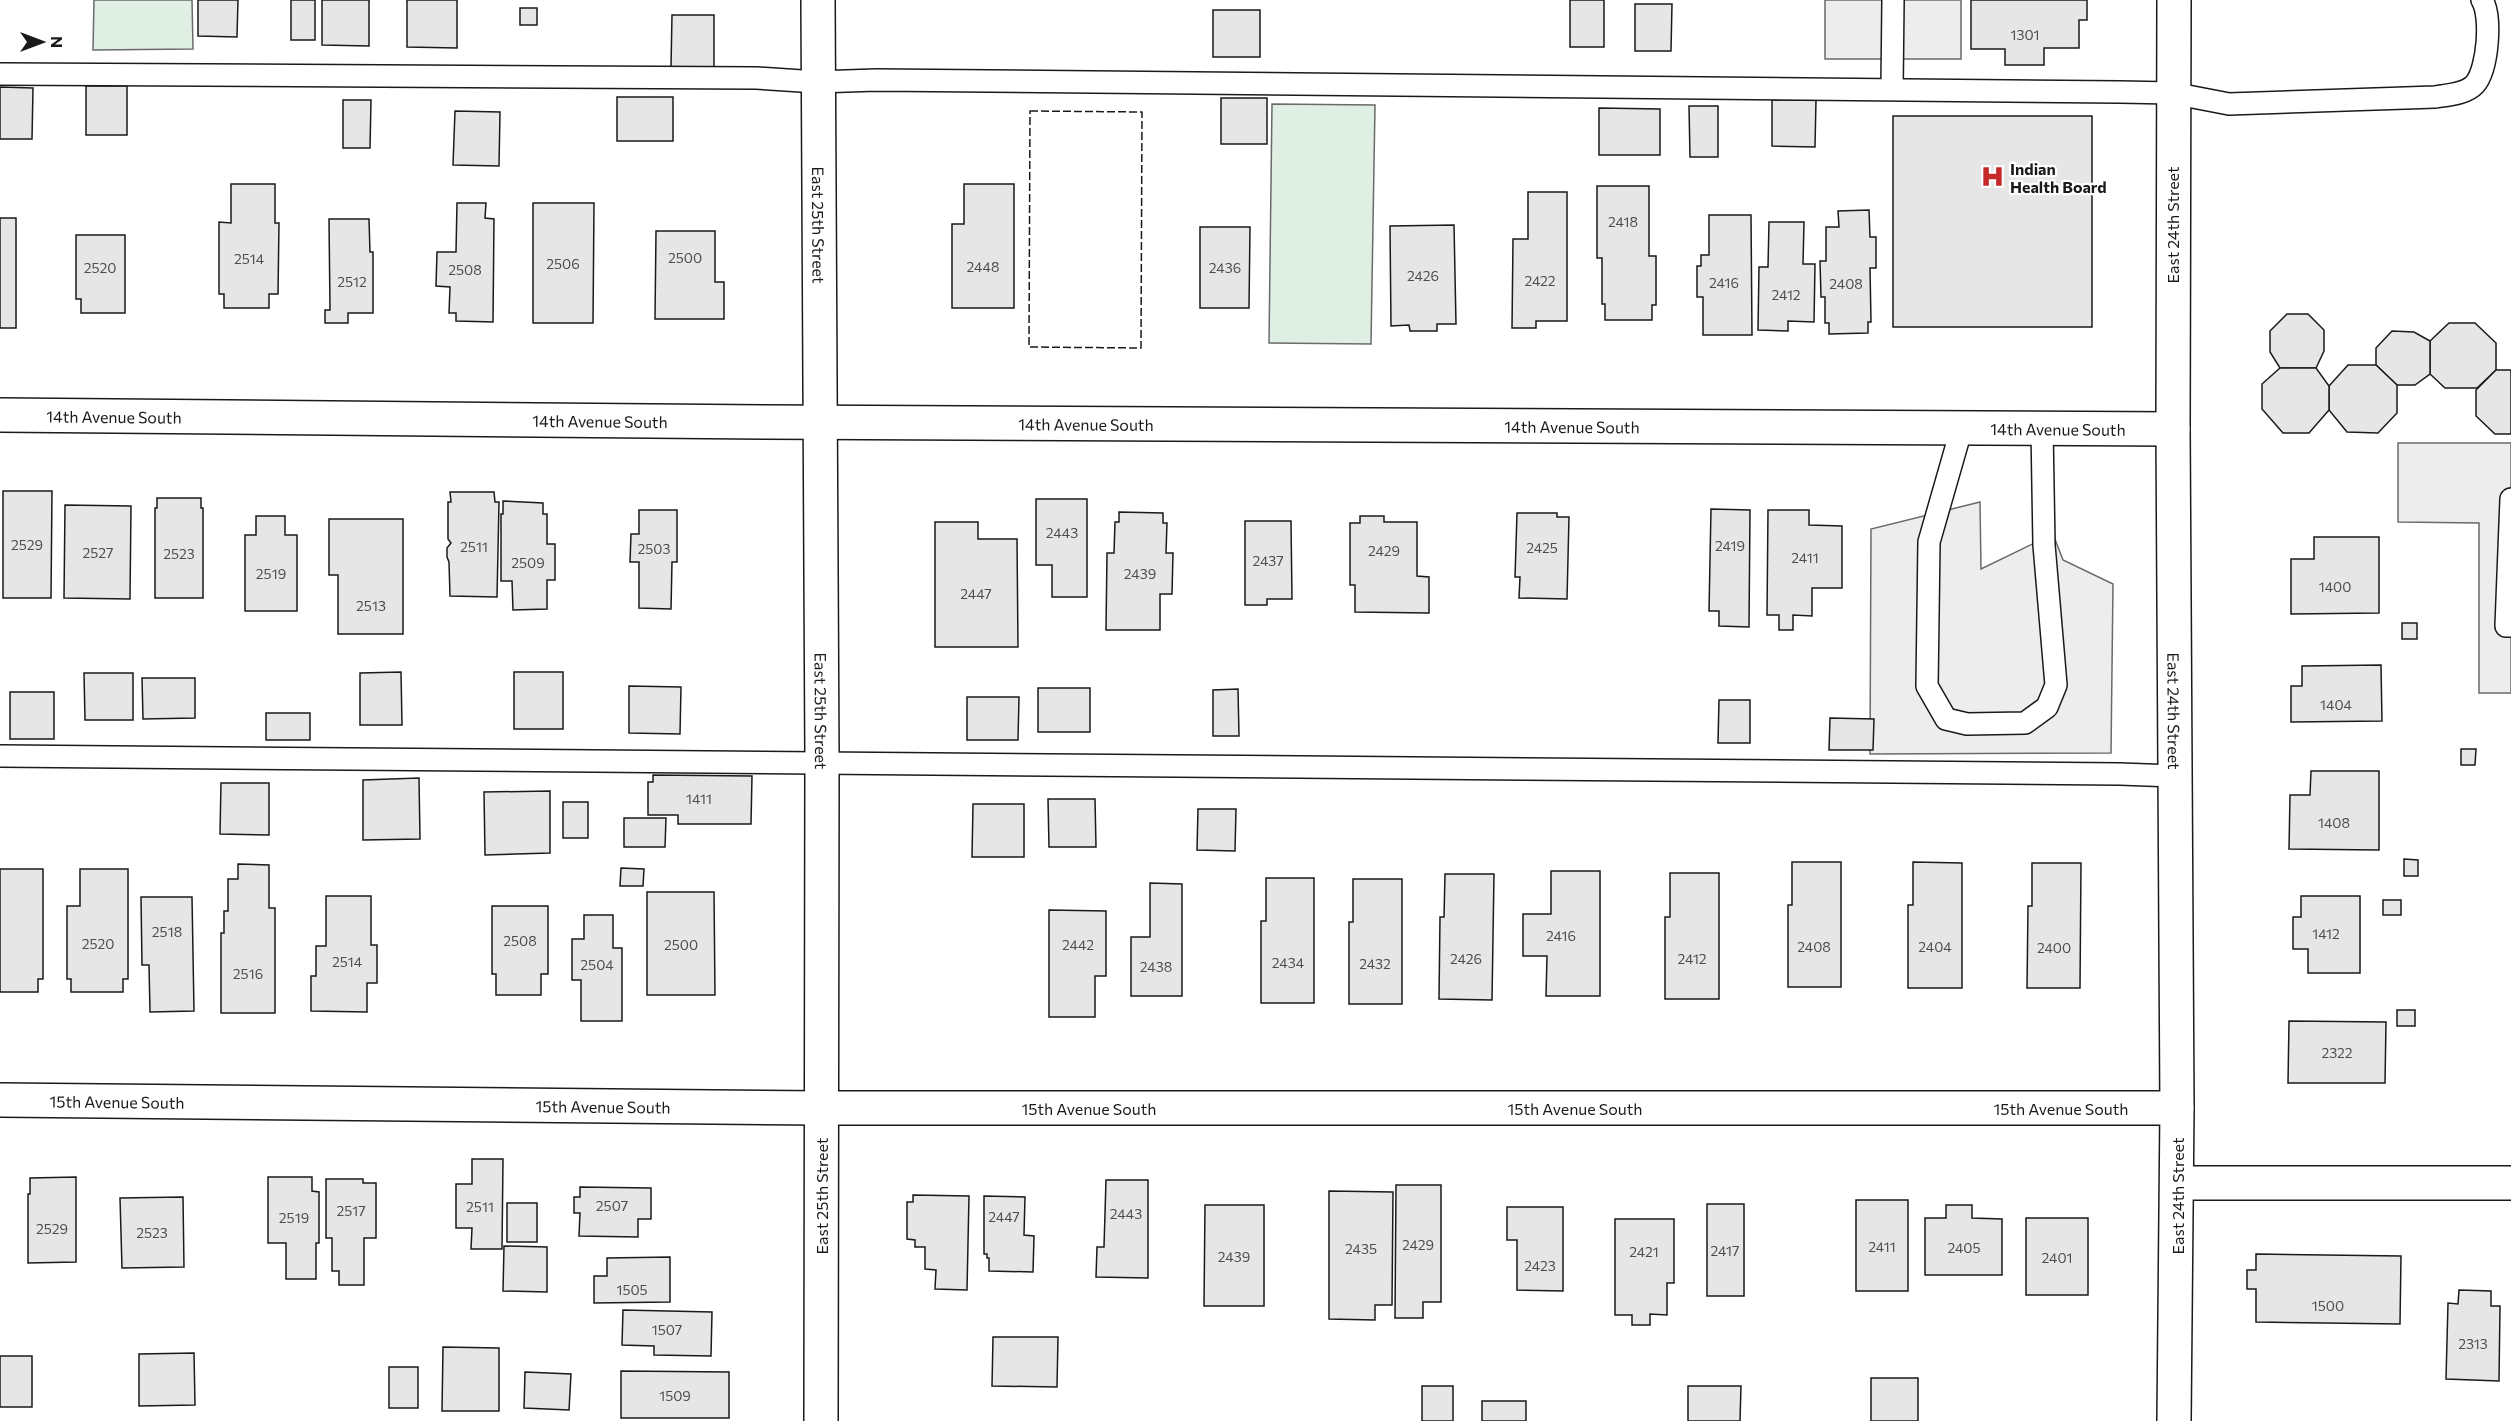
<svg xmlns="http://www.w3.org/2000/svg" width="2511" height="1421" font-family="Commissioner,sans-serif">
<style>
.green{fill:#e0efe3;stroke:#6a6a6a;stroke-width:1.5}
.parking{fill:#ededed;stroke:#6a6a6a;stroke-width:1.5}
.building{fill:#e6e6e6;stroke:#1a1a1a;stroke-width:1.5}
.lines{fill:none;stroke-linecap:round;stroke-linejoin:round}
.lane-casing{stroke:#1a1a1a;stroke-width:24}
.street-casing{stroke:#1a1a1a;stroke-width:36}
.secondary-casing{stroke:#1a1a1a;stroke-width:36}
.lane{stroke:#fff;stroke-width:21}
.street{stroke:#fff;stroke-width:33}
.secondary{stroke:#fff;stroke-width:33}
.fence{stroke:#1a1a1a;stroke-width:1.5;stroke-dasharray:8 3;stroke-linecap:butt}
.labels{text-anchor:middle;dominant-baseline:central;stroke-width:4.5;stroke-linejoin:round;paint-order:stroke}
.number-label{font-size:14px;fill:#4d4d4d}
.poi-label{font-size:16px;font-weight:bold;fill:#1a1a1a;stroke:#fff;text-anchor:start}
.street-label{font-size:16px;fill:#1a1a1a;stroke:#fff}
</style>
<rect width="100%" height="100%" fill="#fff"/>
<!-- green -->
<g class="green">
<path d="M94 0H192L193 49 93 50Z"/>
<path d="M1272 104 1375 105 1371 344 1269 343Z"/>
</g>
<!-- parking -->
<g class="parking">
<rect x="1825" y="0" width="136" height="59"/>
<path d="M2398 443H2511V693H2479V523L2398 522Z"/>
<path d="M1980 502 1981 569 2053 534 2063 560 2113 584 2111 753 1870 754 1871 529Z"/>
</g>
<!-- building -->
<g class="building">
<path d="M198 0H238L237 37 198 36Z"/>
<rect x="291" y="0" width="24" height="40"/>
<path d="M322 0H369V46L322 45Z"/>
<path d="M407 0H457V48L407 47Z"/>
<rect x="1570" y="0" width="34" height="47"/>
<path d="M1971 0H2087V20H2079V48H2044V65H2005V49H1971Z"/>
<path d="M1635 4H1672L1671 51H1635Z"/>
<rect x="520" y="8" width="17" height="17"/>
<rect x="1213" y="10" width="47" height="47"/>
<path d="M672 15H714V67H671Z"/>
<rect x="86" y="86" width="41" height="49"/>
<path d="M0 87 33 88 32 139H0Z"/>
<rect x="617" y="97" width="56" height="44"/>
<rect x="1221" y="98" width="46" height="46"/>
<path d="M343 100H371L370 148H343Z"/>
<path d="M1772 100H1816L1815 147 1772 146Z"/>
<path d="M1689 106H1718V157H1690Z"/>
<path d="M1599 108 1660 109V155H1599Z"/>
<path d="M455 111 500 112 499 166 453 165Z"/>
<rect x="1893" y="116" width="199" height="211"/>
<path d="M231 184H275V223H279L278 294H269V308H224V294H219V222L231 223Z"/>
<path d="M964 184H1014V308H952V224H964Z"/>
<path d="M1597 186H1649V256H1656V305H1652V320H1605V304H1602V258H1597Z"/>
<path d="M1528 192H1567V321H1536V328H1512L1513 239H1528Z"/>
<path d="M457 203H486L485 218 494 219 493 322 456 321V313H449L450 287 436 286 437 252H456Z"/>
<path d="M533 203H594L593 323H533Z"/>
<path d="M1869 210 1870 237H1876V268H1870L1871 322H1868V333L1829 334V323H1825V297H1821L1820 261H1826V227H1839L1838 211Z"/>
<path d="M1709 215H1751L1752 335H1703V297H1697V266H1701V255H1709Z"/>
<rect x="0" y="218" width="16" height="110"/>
<path d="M329 219H369L370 252H373V313H348V323H325V310H330Z"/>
<path d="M1769 222H1804L1803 264H1815L1814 322 1788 321V331L1758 330 1759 267H1768Z"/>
<path d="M1454 225 1456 324H1437V331H1410L1409 325 1391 326 1390 226Z"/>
<path d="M1200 227H1250L1249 308H1200Z"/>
<path d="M656 231H715V282H724V319H655Z"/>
<path d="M76 235H125V313H81V299H76Z"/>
<path d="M2287 314H2308L2324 330V351L2316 368H2280L2270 352V331Z"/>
<path d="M2449 323H2475L2496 343V370L2477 388H2445L2430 374V341Z"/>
<path d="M2392 331 2414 332 2430 341V374L2415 385H2397L2376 365V348Z"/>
<path d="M2348 365H2376L2397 385V413L2378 433 2347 432 2329 410V386Z"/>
<path d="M2280 368H2316L2329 386V410L2309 433H2283L2262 409V384Z"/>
<path d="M2496 370H2511V434H2495L2476 416V390Z"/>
<path d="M3 491H52L51 598H3Z"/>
<path d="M450 492H494L495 502H499L497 597 450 596 449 562 447 557V548L451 543 448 539V502H451Z"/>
<path d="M157 498H201V508H203V598H155V508H157Z"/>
<path d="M1036 499H1087V597H1052V565H1036Z"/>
<path d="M503 501 543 503V514H547V544H555V580H547V609L513 610 512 581H501V514H503Z"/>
<path d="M65 505 131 506 130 599 64 598Z"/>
<path d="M1711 509 1750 510 1749 627 1719 626V611H1709Z"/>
<path d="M639 510H677V562H672L671 609 639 608V562H630L631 534H639Z"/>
<path d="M1768 510H1809V525L1842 526V588H1812V616L1793 615V630H1779V615H1767Z"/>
<path d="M1119 512 1163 513V523H1167L1166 553H1173L1172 594H1160V630H1106L1107 553H1114L1115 522H1119Z"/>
<path d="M1517 513H1557V517H1569L1567 599 1519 598 1520 577H1515Z"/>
<path d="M256 516H285V535H297V611H245V535H256Z"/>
<path d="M1360 516H1384V522H1417V576L1429 577V613L1355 612V585H1350V523H1360Z"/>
<path d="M329 519H403V634H338V575H329Z"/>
<path d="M1245 521H1291L1292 599H1267V605H1245Z"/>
<path d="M935 522H978V539H1017L1018 647H935Z"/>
<path d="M2314 537H2379V613L2291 614V559H2314Z"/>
<rect x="2402" y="623" width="15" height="16"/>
<path d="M2381 665 2382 721 2291 722V686H2302V666Z"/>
<path d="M401 672 402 725H360V673Z"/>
<rect x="514" y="672" width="49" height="57"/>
<path d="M84 673H133V720H85Z"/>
<path d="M142 678H195V718L143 719Z"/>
<path d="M629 686 681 687 680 734 629 733Z"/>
<rect x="1038" y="688" width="52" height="44"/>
<path d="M1238 689 1239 736H1213V690Z"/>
<rect x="10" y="692" width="44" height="47"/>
<path d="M967 697H1019L1018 740H967Z"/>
<path d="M1719 700H1750V743H1718Z"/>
<rect x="266" y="713" width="44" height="27"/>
<path d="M1830 718 1874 719 1873 750H1829Z"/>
<path d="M2461 749H2476L2475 765H2461Z"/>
<path d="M2311 771H2379V850L2289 849 2290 795H2310Z"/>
<path d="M653 775 752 776 751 824H678V815H648V782H653Z"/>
<path d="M419 778 420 839 363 840V780Z"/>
<path d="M221 783H269V835L220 834Z"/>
<path d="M550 791V853L485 855 484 792Z"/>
<path d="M1048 799H1095L1096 847H1049Z"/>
<rect x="563" y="802" width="25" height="36"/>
<path d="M973 804H1024V857H972Z"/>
<path d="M1198 809H1236L1235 851 1197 850Z"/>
<path d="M624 818H666L665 847H624Z"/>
<path d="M2404 859 2418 860V876H2404Z"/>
<path d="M1792 862H1841V987H1788V905H1792Z"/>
<path d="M1913 862 1962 863V988H1908V905H1913Z"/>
<path d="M2032 863H2081L2080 988H2027L2028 906H2032Z"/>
<path d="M238 864 269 865V908H275V1013H221V933H224V911H228V879H238Z"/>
<path d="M621 868 644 869 643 886H620Z"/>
<path d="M0 869H43V979H38V992H0Z"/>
<path d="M80 869H128V979H123V992H71V979H67V906H80Z"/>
<path d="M1551 871H1600V996H1546L1547 956H1523V914H1551Z"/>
<path d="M1670 873H1719V999H1665V917H1670Z"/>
<path d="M1445 874H1494L1492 1000 1439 999 1440 917H1444Z"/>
<path d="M1266 878H1314V1003H1261V921H1266Z"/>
<path d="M1353 879H1402V1004H1349V922H1353Z"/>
<path d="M1150 883 1182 884V996H1131V937H1150Z"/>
<path d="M647 892H714L715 995H647Z"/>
<path d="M326 896H371V945H377V983H367V1012L311 1011V976H316V946H326Z"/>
<path d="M2301 896H2360V973H2308V949H2293V917H2301Z"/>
<path d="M141 897H192L194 1011 150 1012 149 965H142Z"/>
<rect x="2383" y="900" width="18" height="15"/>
<path d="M492 906H548V974H541V995H496V974H492Z"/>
<path d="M1049 910 1106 911V976H1095V1017H1049Z"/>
<path d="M584 915H613V948H622V1021H581V980H572V939H584Z"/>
<rect x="2397" y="1010" width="18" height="16"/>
<path d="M2289 1021 2386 1022 2385 1083H2288Z"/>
<path d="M472 1159H503L502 1249H471L472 1228H456V1184H472Z"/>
<path d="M76 1177V1262L28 1263V1194H30V1178Z"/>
<path d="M268 1177H312V1191L319 1192V1243H316V1279H286V1243H268Z"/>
<path d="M326 1179H363V1183H376V1238H364V1285H339V1271H332V1238H326Z"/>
<path d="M1106 1180H1148V1278L1096 1277 1097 1247H1104Z"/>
<path d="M1396 1185H1441V1302H1423V1318H1395Z"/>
<path d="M580 1187 651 1188V1219H638V1237L579 1236 580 1213H574V1197H580Z"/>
<path d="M1329 1191 1393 1192 1392 1305H1375V1320L1329 1319Z"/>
<path d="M913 1195 969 1196 967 1290 935 1289 936 1270 925 1269V1247H915V1240L907 1239V1202H913Z"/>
<path d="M984 1196 1025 1197 1024 1235 1034 1236 1033 1272 989 1271V1258H987V1254H984Z"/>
<path d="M183 1197 184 1267 122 1268 120 1198Z"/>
<rect x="1856" y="1200" width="52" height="91"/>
<rect x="507" y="1203" width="30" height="39"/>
<rect x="1707" y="1204" width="37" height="92"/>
<path d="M1205 1205H1264V1306H1204Z"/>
<path d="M1946 1205H1972V1218L2002 1219V1275H1925V1218H1946Z"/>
<path d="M1507 1207H1563V1291L1517 1290V1240H1507Z"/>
<rect x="2026" y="1218" width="62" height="77"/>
<path d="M1615 1219H1674V1283H1667V1315L1650 1314V1325H1632V1315H1615Z"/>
<path d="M504 1246 547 1247V1292L503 1291Z"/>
<path d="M2256 1254 2401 1256 2400 1324 2256 1322V1289H2247V1270H2256Z"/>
<path d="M670 1257V1302L594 1303V1276H607V1258Z"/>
<path d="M2459 1290 2491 1291V1306H2500L2499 1381 2446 1379 2448 1303 2458 1304Z"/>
<path d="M623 1310 712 1312 711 1356 654 1355V1346L622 1345Z"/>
<path d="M993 1337H1058L1057 1387 992 1386Z"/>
<path d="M443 1347 499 1348V1411H442Z"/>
<path d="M194 1353 195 1405 139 1406V1354Z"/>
<rect x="0" y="1356" width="32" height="51"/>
<rect x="389" y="1367" width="29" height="41"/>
<path d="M621 1371 729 1372V1418H621Z"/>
<path d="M525 1372 571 1374 569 1410 524 1408Z"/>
<rect x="1871" y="1378" width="47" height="43"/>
<rect x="1422" y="1386" width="31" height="35"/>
<path d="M1688 1386H1741L1740 1421H1688Z"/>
<rect x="1482" y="1401" width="44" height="20"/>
</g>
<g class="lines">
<defs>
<g id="lane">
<path d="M0 74 756 78 817 82 876 80 2120 92 2172 93 2229 104 2435 97C2448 95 2466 94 2475 84 2488 69 2492 16 2482 0"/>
<path d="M1892 88 1893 0"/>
<path d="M1962 427 1929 542 1927 686 1946 719 1967 724 2025 723 2047 707 2056 685 2044 545 2042 429"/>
<path d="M2511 499 2506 626H2511"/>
<path d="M0 756 2120 774 2174 776"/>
</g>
<g id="street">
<path id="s1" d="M818 0 822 761 821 1421"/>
<path id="s2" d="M0 415 765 422 2173 429"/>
<path id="s3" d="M0 1100 821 1108H2177"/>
<path d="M2177 1183H2511"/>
</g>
<g id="secondary">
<path id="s4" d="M2174 0 2173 429 2177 1108 2174 1421"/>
</g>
</defs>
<!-- lane casing -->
<use href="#lane" class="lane-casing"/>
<!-- street casing -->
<use href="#street" class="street-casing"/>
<!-- secondary casing -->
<use href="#secondary" class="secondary-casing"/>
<!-- lane -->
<use href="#lane" class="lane"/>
<!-- street -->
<use href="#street" class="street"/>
<!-- secondary -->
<use href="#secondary" class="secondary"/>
<!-- fence -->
<path class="fence" d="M1030 111 1142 112 1141 348 1029 347Z"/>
</g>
<!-- icons -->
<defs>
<symbol id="hospital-bare" viewBox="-9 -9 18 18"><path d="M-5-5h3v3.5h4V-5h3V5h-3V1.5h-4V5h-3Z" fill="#c62828" stroke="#fff" stroke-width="2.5" paint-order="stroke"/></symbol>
</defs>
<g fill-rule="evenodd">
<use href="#hospital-bare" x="1976" y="160" width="33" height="33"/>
</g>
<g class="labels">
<!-- number labels -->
<g class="number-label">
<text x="2025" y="34">1301</text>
<text x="1623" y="221">2418</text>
<text x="685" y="257">2500</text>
<text x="249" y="258">2514</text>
<text x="563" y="263">2506</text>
<text x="983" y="266">2448</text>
<text x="100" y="267">2520</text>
<text x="1225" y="267">2436</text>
<text x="465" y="269">2508</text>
<text x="1423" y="275">2426</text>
<text x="1540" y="280">2422</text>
<text x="352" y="281">2512</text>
<text x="1724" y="282">2416</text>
<text x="1846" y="283">2408</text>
<text x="1786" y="294">2412</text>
<text x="1062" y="532">2443</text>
<text x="27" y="544">2529</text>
<text x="1730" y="545">2419</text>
<text x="474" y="546">2511</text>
<text x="1542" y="547">2425</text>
<text x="654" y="548">2503</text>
<text x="1384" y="550">2429</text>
<text x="98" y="552">2527</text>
<text x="179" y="553">2523</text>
<text x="1805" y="557">2411</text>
<text x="1268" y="560">2437</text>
<text x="528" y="562">2509</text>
<text x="271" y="573">2519</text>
<text x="1140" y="573">2439</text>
<text x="2335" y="586">1400</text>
<text x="976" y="593">2447</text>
<text x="371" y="605">2513</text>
<text x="2336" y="704">1404</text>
<text x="699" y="798">1411</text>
<text x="2334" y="822">1408</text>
<text x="167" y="931">2518</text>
<text x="2326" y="933">1412</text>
<text x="1561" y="935">2416</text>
<text x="520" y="940">2508</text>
<text x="98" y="943">2520</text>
<text x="681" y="944">2500</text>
<text x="1078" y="944">2442</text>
<text x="1814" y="946">2408</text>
<text x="1935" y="946">2404</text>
<text x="2054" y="947">2400</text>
<text x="1466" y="958">2426</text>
<text x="1692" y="958">2412</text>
<text x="347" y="961">2514</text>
<text x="1288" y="962">2434</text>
<text x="1375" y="963">2432</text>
<text x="597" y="964">2504</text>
<text x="1156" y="966">2438</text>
<text x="248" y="973">2516</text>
<text x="2337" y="1052">2322</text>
<text x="612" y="1205">2507</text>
<text x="480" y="1206">2511</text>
<text x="351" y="1210">2517</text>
<text x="1126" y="1213">2443</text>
<text x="1004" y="1216">2447</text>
<text x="294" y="1217">2519</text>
<text x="52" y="1228">2529</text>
<text x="152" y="1232">2523</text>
<text x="1418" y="1244">2429</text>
<text x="1882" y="1246">2411</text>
<text x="1964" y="1247">2405</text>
<text x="1361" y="1248">2435</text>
<text x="1725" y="1250">2417</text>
<text x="1644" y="1251">2421</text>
<text x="1234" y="1256">2439</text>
<text x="2057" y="1257">2401</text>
<text x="1540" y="1265">2423</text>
<text x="632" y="1289">1505</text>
<text x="2328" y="1305">1500</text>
<text x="667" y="1329">1507</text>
<text x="2473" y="1343">2313</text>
<text x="675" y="1395">1509</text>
</g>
<!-- poi labels -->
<g class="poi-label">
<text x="2010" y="168">Indian<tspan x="2010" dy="18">Health Board</tspan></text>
</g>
<!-- street labels -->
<g class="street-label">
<text stroke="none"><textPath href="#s1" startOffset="225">East 25th Street</textPath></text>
<text transform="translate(2172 225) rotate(-90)">East 24th Street</text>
<text stroke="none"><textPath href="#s2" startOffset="114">14th Avenue South</textPath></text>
<text stroke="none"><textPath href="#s2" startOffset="600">14th Avenue South</textPath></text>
<text stroke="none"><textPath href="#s2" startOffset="1086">14th Avenue South</textPath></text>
<text stroke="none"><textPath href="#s2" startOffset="1572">14th Avenue South</textPath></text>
<text stroke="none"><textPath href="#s2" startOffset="2058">14th Avenue South</textPath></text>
<text stroke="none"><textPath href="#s1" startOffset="711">East 25th Street</textPath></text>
<text stroke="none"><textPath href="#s4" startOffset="711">East 24th Street</textPath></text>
<text stroke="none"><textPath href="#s3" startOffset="117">15th Avenue South</textPath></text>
<text stroke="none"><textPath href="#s3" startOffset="603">15th Avenue South</textPath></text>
<text stroke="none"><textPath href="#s3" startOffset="1089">15th Avenue South</textPath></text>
<text stroke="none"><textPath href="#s3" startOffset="1575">15th Avenue South</textPath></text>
<text stroke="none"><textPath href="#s3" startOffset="2061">15th Avenue South</textPath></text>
<text transform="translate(821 1196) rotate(-90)">East 25th Street</text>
<text transform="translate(2177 1196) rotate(-90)">East 24th Street</text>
</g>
</g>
<!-- north arrow -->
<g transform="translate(42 42) rotate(90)" stroke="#ffffff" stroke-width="4.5" paint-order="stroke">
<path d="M0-4.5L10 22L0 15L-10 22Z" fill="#1a1a1a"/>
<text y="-9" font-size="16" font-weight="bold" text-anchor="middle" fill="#1a1a1a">N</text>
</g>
</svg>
